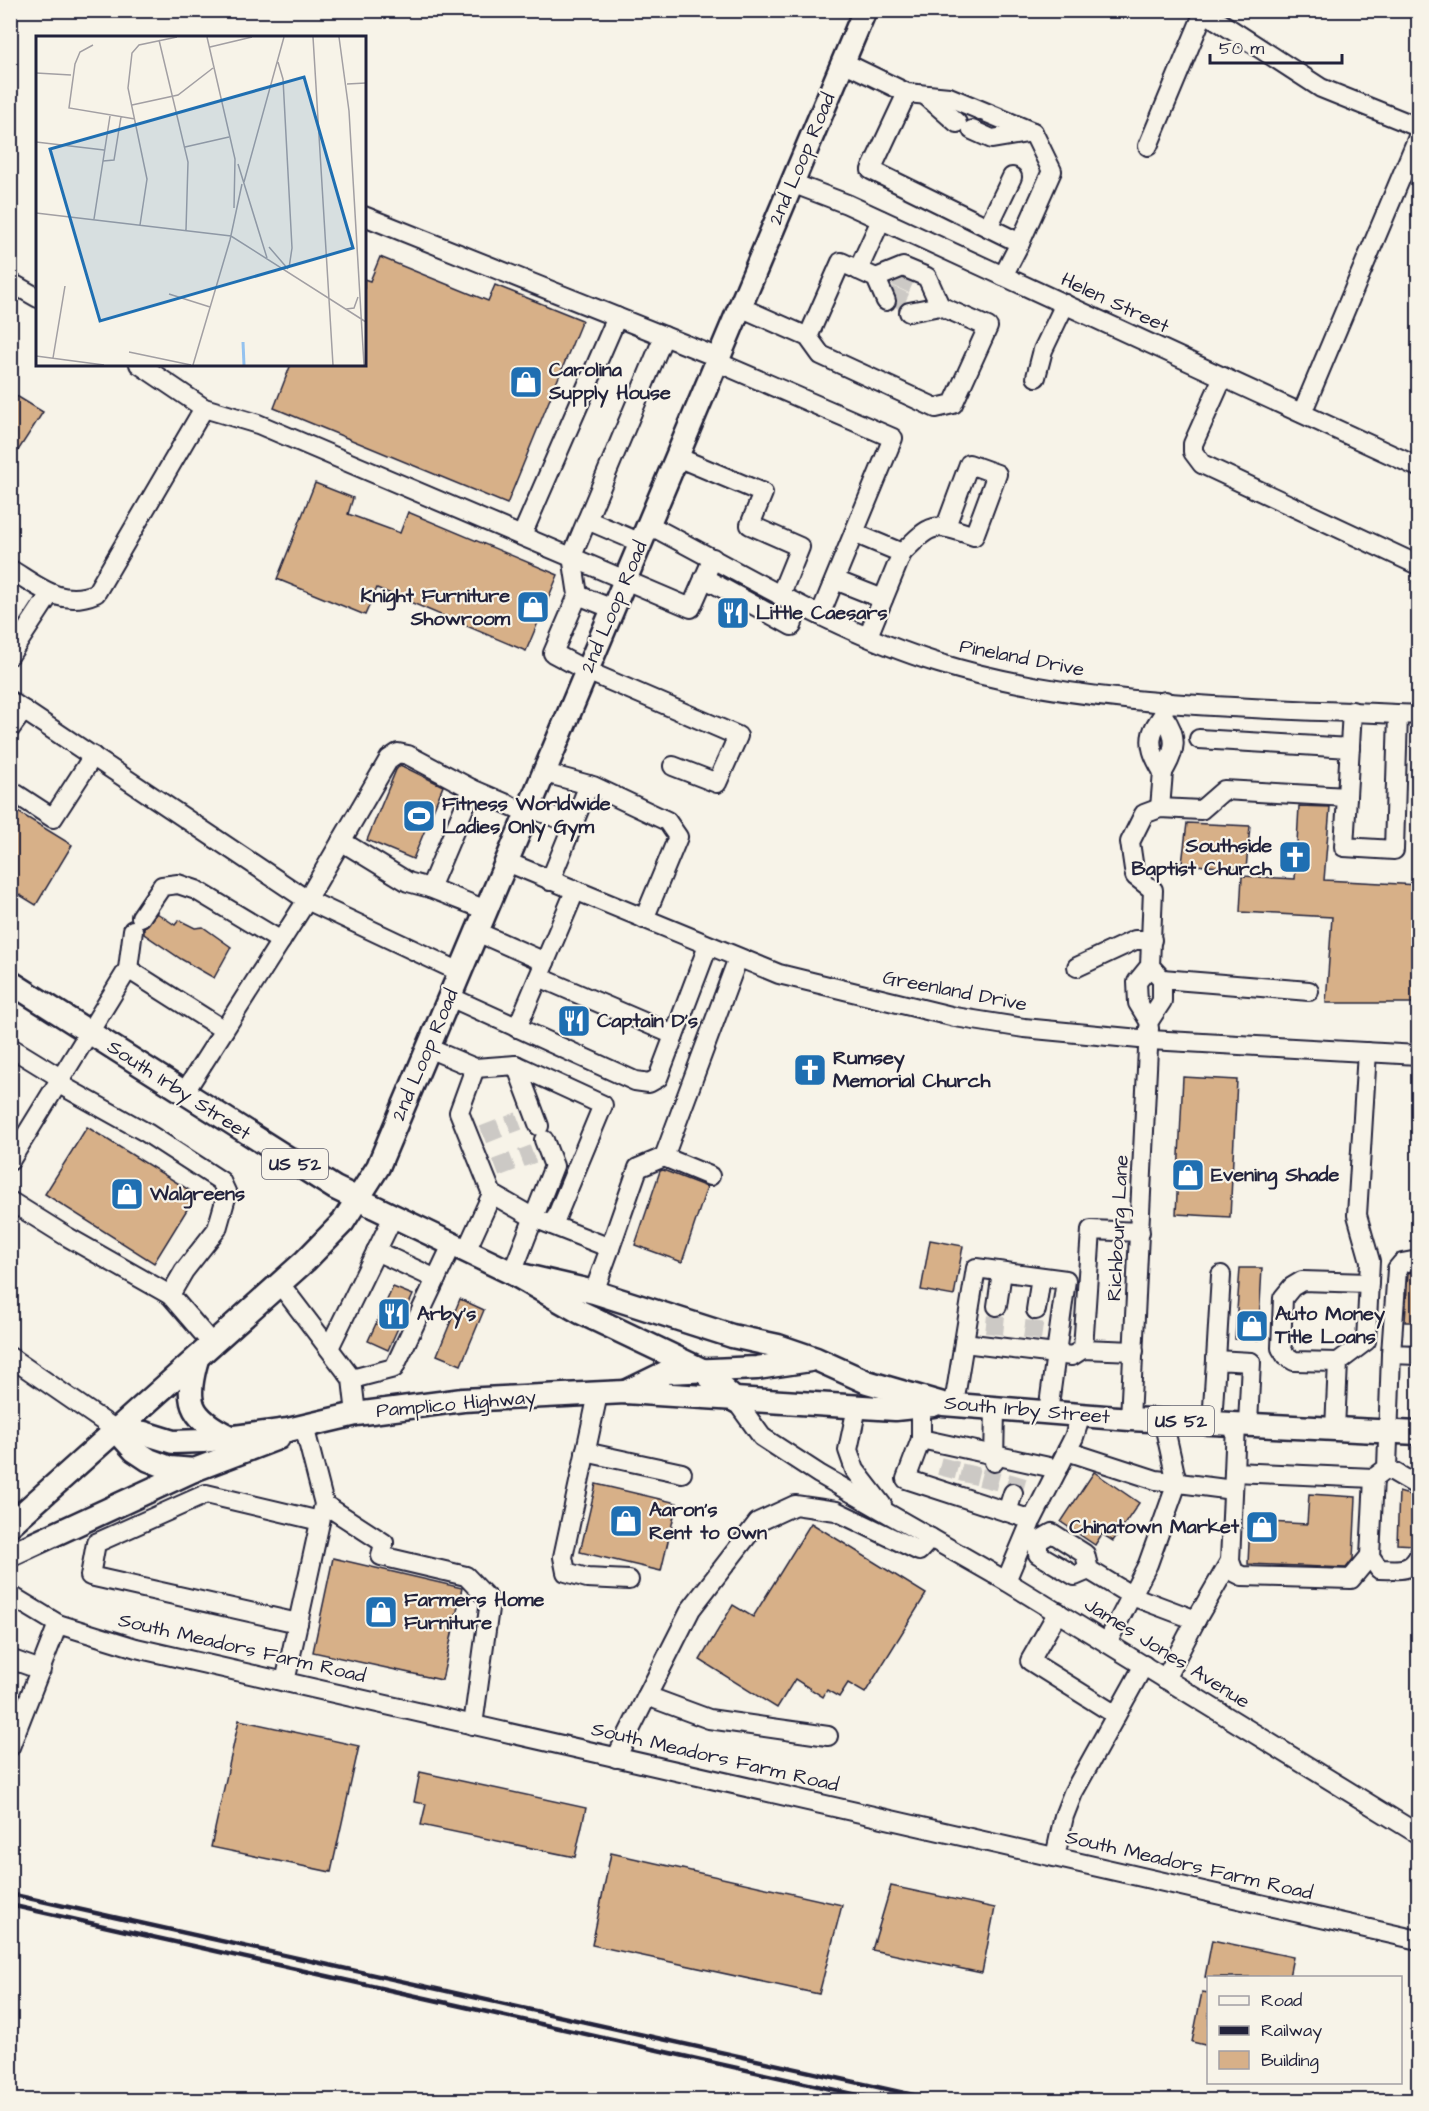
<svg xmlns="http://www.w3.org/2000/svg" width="1429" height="2111" font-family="'Architects Daughter',sans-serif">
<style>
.building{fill:#d7b088;stroke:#22223b;stroke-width:1.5}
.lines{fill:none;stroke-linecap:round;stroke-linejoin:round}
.minor-tunnel{stroke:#ccc9c5;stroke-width:18;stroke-dasharray:18 9;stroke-linecap:butt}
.minor-casing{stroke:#22223b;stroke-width:22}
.major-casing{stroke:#22223b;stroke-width:27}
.minor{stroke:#f7f3e8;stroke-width:18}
.major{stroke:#f7f3e8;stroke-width:22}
.rail{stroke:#22223b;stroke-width:4.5}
.labels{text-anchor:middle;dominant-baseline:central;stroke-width:4.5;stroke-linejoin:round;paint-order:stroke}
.shield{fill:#f7f3e8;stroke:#62616f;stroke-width:1.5}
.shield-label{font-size:18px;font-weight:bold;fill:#22223b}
.street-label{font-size:20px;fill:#22223b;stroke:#f7f3e8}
.poi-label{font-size:20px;font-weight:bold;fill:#22223b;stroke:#f7f3e8;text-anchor:start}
.inset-river{fill:none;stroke:#94c2ef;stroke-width:3}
.inset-road{fill:none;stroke:#a29fa3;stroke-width:1.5}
.view{fill:#1f6fb2;fill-opacity:0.15;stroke:#1f6fb2;stroke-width:3}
.inset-edge{fill:none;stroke:#22223b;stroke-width:3}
</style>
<rect width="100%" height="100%" fill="#f7f3e8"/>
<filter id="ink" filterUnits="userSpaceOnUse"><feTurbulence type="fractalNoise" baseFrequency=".0167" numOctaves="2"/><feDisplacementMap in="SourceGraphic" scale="12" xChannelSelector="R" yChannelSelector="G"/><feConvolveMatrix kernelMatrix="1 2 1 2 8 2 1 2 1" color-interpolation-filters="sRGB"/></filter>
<g filter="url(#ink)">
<!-- building -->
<g class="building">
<path d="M380 257 488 301 495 285 582 320 507 504 274 408 291 364H364V279L370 281Z"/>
<path d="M10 392 43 412 10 463Z"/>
<path d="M315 483 353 498 348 514 400 533 408 512 558 575 526 651 377 588 365 615 277 579Z"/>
<path d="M400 765 443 786 413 859 367 840 396 770Z"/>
<path d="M1299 806 1330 807 1324 880 1419 885V1003H1326L1332 917 1240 912 1242 876 1295 879Z"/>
<path d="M10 807 72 845 36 905 10 889Z"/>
<path d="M1187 823 1250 826 1246 869 1182 864Z"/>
<path d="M157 913 175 925 179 920 195 928 203 927 231 947 214 978 181 959 144 934V928Z"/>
<path d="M1183 1077 1237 1080 1230 1217 1176 1214Z"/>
<path d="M87 1127 189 1190 191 1203 154 1263 45 1194Z"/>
<path d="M663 1170 707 1187 682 1262 635 1245 660 1171Z"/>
<path d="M930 1240 963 1246 954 1296 921 1290Z"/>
<path d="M1240 1268H1262L1258 1340 1235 1339Z"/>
<path d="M1419 1271V1322H1405L1408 1273Z"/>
<path d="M393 1287 413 1295 388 1350 368 1341Z"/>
<path d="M460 1299 484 1310 461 1365 437 1355Z"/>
<path d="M1094 1472 1139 1503 1113 1541 1102 1534 1095 1545 1061 1522Z"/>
<path d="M596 1484 677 1503 661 1571 580 1552Z"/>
<path d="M1399 1492 1416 1497 1415 1545 1397 1544Z"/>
<path d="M1309 1494 1356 1497 1353 1559 1346 1568 1248 1564 1250 1521 1307 1524Z"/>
<path d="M811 1523 926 1594 865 1693 848 1683 839 1697 827 1690 823 1697 795 1679 777 1708 700 1660 733 1605 753 1617Z"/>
<path d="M333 1558 462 1588 442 1680 313 1652Z"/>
<path d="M239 1720 359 1746 331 1872 211 1847Z"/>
<path d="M420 1772 586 1808 575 1857 421 1825 426 1804 414 1802Z"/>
<path d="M611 1853 842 1905 819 1994 592 1945Z"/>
<path d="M891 1886 995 1908 982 1973 872 1950Z"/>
<path d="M1212 1940 1293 1957 1289 1977H1205Z"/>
<path d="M1202 1992 1209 1993V2046L1192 2042Z"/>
</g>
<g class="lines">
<!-- minor-tunnel -->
<g class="minor-tunnel">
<path d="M896 277 920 288"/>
<path d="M889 294 912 305"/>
<path d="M483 1135 519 1121"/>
<path d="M496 1168 533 1154"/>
<path d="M994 1334 997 1306"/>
<path d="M1032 1339 1036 1310"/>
<path d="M946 1477 952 1453"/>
<path d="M967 1483 973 1458"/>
<path d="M987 1488 994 1462"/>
<path d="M1013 1493 1020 1469"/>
</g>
<defs>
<g id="minor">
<path d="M843 62 907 93 871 170 1020 243 1052 171 1033 132 949 97 907 93"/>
<path d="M925 95 957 123"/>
<path d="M972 130 992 139 1033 132"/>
<path d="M1148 146 1204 12 1321 88 1418 127"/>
<path d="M792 183 847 204 1418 467"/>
<path d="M364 216 719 358"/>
<path d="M988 227 1012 177"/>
<path d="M858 270 881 220"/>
<path d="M1003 276 1020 243"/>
<path d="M876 278 903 267 927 277 940 306"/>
<path d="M10 282 38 298"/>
<path d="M740 307 808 337 821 355 936 408 953 404 988 327 940 306 909 312"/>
<path d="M664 336 572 556 578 595 553 653 587 671 738 736 717 783 673 766"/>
<path d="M808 337 841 262 876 278 886 301"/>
<path d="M717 362 893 438 820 615"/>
<path d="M1036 377 1043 350 1065 304"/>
<path d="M1223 377 1193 444V452L1202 464 1418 565"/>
<path d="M204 408 258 424 691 608 713 558"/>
<path d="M1302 413 1418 137"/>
<path d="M677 457 763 493 750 525 800 547 780 596"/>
<path d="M587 520 641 543"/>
<path d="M649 525C744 574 836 632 938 663 1091 710 1260 707 1418 715"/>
<path d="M854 533 902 553 868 636"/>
<path d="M522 535 617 317"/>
<path d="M902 553C932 523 933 522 974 536L997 474 969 464 946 526"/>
<path d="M10 569C39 587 62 608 96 593L204 408 139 364"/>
<path d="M704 578 792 626 798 605"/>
<path d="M835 580 883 599"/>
<path d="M578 595 613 609"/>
<path d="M10 655 50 594"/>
<path d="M10 701 307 900 460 972"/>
<path d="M1352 711 1344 847 1394 850 1398 714"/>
<path d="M1164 717C1179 737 1175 752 1163 772 1155 759 1146 743 1155 727 1162 715 1164 717 1165 701"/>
<path d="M10 729 24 710"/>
<path d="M1199 739 1350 748"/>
<path d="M545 773 593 786 667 821 678 837 644 919"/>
<path d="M10 790 53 818 93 756"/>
<path d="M530 808 573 824"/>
<path d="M1160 808 1163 772"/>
<path d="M341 841 408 882 430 888"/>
<path d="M507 862 779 974 955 1017 1024 1028 1150 1040 1418 1055"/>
<path d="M550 881 589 785"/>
<path d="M486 910 430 888 472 789 528 813"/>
<path d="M141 917 162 886 178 884 196 890 281 941"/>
<path d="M477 932 545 962"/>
<path d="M1150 966 1162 979V1001L1149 1021 1138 1003 1137 982 1150 966 1153 890 1135 876 1130 842 1144 814 1160 808 1201 810 1224 790 1347 797"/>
<path d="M1077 967 1135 940H1152"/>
<path d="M128 969 224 1030"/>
<path d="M539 977 674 1035"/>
<path d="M1162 979 1309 991"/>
<path d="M450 997 635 1081 649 1083 658 1078 708 946"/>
<path d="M517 1028 575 891"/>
<path d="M10 1047 62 1079"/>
<path d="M428 1048 475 1068 516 1065 539 1126"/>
<path d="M516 1065 603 1105 553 1225"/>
<path d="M475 1068 459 1112 492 1194 534 1218 610 1248 594 1292"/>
<path d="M59 1084 147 1133 221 1181 227 1194 217 1229 184 1271 170 1295 213 1345"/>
<path d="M184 1093 307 900 389 759 398 753 408 755 472 789"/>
<path d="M10 1161 128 969 133 930"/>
<path d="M710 1176 664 1157 738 958"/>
<path d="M10 1201 66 1236 170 1295"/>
<path d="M610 1248 638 1168 664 1157"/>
<path d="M376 1251 436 1279"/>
<path d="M466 1251 492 1194"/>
<path d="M1418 1260 1402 1263 1397 1269 1391 1354 1418 1355"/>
<path d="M512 1273 554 1166 544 1140"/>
<path d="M280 1284 352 1379 356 1414"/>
<path d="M997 1306 1002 1272"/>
<path d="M1036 1310 1041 1277"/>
<path d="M964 1343 1072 1356 1083 1349 1134 1351"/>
<path d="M329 1348 393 1217"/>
<path d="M1083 1349 1091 1230 1140 1232"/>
<path d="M1391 1354 1387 1468 1374 1478 1370 1556 1379 1569C1395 1569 1410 1573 1418 1557"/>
<path d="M10 1357 116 1430"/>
<path d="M1216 1360 1221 1275"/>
<path d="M1338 1362 1294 1361 1286 1356 1281 1348 1283 1298 1292 1287 1302 1281 1369 1283"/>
<path d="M352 1379 394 1368 452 1245"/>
<path d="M598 1394 563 1557 566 1572 587 1578 629 1580"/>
<path d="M736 1401 762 1437 819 1474 1006 1581 1418 1834"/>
<path d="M954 1404 976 1268 1066 1280 1048 1412"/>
<path d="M921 1406V1439L906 1479 1032 1520 1074 1437 1081 1415"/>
<path d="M857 1407 848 1450 855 1470 882 1505"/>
<path d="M1130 1419 1149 1028"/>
<path d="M1212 1423 1216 1360 1251 1362 1248 1424"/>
<path d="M1236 1424 1234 1472 1374 1478"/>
<path d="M1335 1429 1338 1362 1366 1341 1370 1261 1357 1215 1367 1052"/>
<path d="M921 1439 1058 1469"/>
<path d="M1067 1451 1156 1480 1233 1490"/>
<path d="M585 1452 682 1473"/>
<path d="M994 1462 995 1408"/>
<path d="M1387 1468 1418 1486"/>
<path d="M1234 1472 1230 1561 1234 1572 1242 1576 1351 1579 1370 1556"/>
<path d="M324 1504 384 1543 381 1556 466 1576 490 1601 473 1725"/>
<path d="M1007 1512 1013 1493"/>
<path d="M1026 1535 1038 1541V1554L1075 1576 1089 1570"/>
<path d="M1038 1541 1052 1533 1085 1554 1089 1570 1132 1596 1196 1620 1165 1679"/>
<path d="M1006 1581 1030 1524"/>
<path d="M10 1595 58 1624 136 1648 1418 1940"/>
<path d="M1058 1612 1030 1661 1116 1715"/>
<path d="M1196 1620 1230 1561"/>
<path d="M298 1623 90 1576 96 1543 206 1494 320 1521"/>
<path d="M1107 1643 1148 1564 1177 1483 1163 1420"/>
<path d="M10 1659 41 1670"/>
<path d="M285 1682 324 1504 304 1426"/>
<path d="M828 1736 709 1719 647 1696 691 1609 758 1522 795 1505 836 1511 919 1551 931 1538"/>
<path d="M10 1747 58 1624"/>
<path d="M616 1758 647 1696"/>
<path d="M1055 1857 1064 1816 1073 1793 1144 1665"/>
</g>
<g id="major">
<path d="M10 982 335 1188 512 1273 580 1312 702 1370 736 1401"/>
<path d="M512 1273 594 1292 732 1336 778 1346 816 1359 867 1382 943 1404 1130 1419 1418 1433"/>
<path d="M197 1359C185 1401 188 1416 228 1436"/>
<path d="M626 1392 667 1372 757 1368 810 1360"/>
<path d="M116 1430 144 1433 173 1442 203 1441 288 1430 356 1414 463 1400 625 1392 895 1409 933 1405"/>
<path d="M116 1430 134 1450 149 1460 170 1468 194 1470 278 1438"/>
<path d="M10 1525 305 1261 343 1222 378 1167 865 10"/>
<path d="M10 1555 194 1470"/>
</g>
</defs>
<!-- minor casing -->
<use href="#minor" class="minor-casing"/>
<!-- major casing -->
<use href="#major" class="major-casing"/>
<!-- minor -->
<use href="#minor" class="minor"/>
<!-- major -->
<use href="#major" class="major"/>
<!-- rail -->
<g class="rail">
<path d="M10 1894 936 2100"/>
<path d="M10 1905 880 2100"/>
</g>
</g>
</g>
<!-- icons -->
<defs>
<symbol id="shop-square" viewBox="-11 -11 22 22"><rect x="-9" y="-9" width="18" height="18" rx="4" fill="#1f6fb2" stroke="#f7f3e8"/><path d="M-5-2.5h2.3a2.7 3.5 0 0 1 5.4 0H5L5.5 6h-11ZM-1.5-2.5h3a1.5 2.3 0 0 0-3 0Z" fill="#fff"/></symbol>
<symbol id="restaurant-square" viewBox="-11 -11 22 22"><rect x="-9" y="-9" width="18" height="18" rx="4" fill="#1f6fb2" stroke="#f7f3e8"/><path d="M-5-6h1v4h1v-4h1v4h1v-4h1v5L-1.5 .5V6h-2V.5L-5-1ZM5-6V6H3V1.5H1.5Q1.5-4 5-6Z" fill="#fff"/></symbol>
<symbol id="stadium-square" viewBox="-11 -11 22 22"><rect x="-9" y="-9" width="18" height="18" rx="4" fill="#1f6fb2" stroke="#f7f3e8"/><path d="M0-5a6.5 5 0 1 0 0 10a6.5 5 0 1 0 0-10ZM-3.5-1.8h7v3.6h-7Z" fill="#fff"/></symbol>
<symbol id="church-square" viewBox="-11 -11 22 22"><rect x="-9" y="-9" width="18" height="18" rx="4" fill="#1f6fb2" stroke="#f7f3e8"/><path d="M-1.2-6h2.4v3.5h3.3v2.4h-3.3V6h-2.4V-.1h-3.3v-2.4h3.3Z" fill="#fff"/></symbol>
</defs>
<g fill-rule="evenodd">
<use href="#shop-square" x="507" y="363" width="38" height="38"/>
<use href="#shop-square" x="514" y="588" width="38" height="38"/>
<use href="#restaurant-square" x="714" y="594" width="38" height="38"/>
<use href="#stadium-square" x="400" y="797" width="38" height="38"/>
<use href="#church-square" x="1276" y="838" width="38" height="38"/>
<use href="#restaurant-square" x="555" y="1002" width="38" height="38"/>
<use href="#church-square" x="791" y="1051" width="38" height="38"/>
<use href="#shop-square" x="1169" y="1156" width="38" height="38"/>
<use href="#shop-square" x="108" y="1175" width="38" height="38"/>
<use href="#restaurant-square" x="375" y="1295" width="38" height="38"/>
<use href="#shop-square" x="1233" y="1307" width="38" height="38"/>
<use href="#shop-square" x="607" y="1502" width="38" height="38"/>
<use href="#shop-square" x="1243" y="1508" width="38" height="38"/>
<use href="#shop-square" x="362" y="1593" width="38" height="38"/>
</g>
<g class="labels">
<!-- shield labels -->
<g class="shield">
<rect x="262" y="1149" width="66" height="30" rx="4.5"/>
<rect x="1148" y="1406" width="66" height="30" rx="4.5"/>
</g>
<g class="shield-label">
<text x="295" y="1164">US 52</text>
<text x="1181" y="1421">US 52</text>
</g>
<!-- street labels -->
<g class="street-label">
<text transform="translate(802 159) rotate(-67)">2nd Loop Road</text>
<text transform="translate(1115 303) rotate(25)">Helen Street</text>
<text transform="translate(614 607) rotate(-67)">2nd Loop Road</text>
<text transform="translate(1022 658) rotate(11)">Pineland Drive</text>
<text transform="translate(955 991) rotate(11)">Greenland Drive</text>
<text transform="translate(425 1055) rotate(-67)">2nd Loop Road</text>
<text transform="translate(179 1090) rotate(33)">South Irby Street</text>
<text transform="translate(1118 1228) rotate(-87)">Richbourg Lane</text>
<text transform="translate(456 1404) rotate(-5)">Pamplico Highway</text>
<text transform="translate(1027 1410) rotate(5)">South Irby Street</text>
<text transform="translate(242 1648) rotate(13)">South Meadors Farm Road</text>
<text transform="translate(1167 1653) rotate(32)">James Jones Avenue</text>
<text transform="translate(715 1757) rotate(13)">South Meadors Farm Road</text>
<text transform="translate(1189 1865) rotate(13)">South Meadors Farm Road</text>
</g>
<!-- poi labels -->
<g class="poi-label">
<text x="549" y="370">Carolina<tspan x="549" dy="23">Supply House</tspan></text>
<text x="510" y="596" text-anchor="end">Knight Furniture<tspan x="510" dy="23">Showroom</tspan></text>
<text x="756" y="613">Little Caesars</text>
<text x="442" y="804">Fitness Worldwide<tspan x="442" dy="23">Ladies Only Gym</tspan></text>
<text x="1272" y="846" text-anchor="end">Southside<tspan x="1272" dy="23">Baptist Church</tspan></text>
<text x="597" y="1021">Captain D's</text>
<text x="833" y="1058">Rumsey<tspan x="833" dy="23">Memorial Church</tspan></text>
<text x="1211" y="1175">Evening Shade</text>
<text x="150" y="1194">Walgreens</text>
<text x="417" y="1314">Arby's</text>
<text x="1275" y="1314">Auto Money<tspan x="1275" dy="23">Title Loans</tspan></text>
<text x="649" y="1510">Aaron's<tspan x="649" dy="23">Rent to Own</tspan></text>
<text x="1239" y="1527" text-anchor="end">Chinatown Market</text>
<text x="404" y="1600">Farmers Home<tspan x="404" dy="23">Furniture</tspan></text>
</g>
</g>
<!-- overview -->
<g transform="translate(36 36)">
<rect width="330" height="330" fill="#f7f3e8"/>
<path class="inset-river" d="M207 306 208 329"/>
<path class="inset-road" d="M171 1 199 123 198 172M277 1 297 329M303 1 313 75 328 329M123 4 152 126 150 194M57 9 44 16 39 28 33 72 99 83M174 11 216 1M242 26 247 43 256 212 253 232M0 37 35 39M311 48 330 47M96 69 142 59 177 32M0 106 68 114M149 111 193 101M67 125 78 124 85 81M202 128 231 222M208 146 248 1M0 177 195 200 330 286M58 183 74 80M104 189 111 143 92 52 96 17 103 9 141 1M233 211 252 233M133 258 174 271M310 273 318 272 322 261M93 316 155 329M0 320 68 329M17 322 29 250M157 329 194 204 206 148"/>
<path class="view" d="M268 41 317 212 64 285 14 113Z"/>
<rect width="330" height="330" class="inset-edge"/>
</g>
<!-- margin -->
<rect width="1429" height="2111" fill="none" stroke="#f7f3e8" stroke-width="36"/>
<rect x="18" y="18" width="1393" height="2075" fill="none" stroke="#22223b" stroke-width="2" filter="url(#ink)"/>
<!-- legend -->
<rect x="1207" y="1976" width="195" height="108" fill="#f7f3e8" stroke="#a29fa3" stroke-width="1.5"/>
<rect x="1219" y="1996" width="30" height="9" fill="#f7f3e8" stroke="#a29fa3" stroke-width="1.5"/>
<text x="1261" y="2006" font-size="18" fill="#22223b">Road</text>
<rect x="1219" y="2026" width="30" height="9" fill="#22223b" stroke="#a29fa3" stroke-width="1.5"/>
<text x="1261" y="2036" font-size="18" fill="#22223b">Railway</text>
<rect x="1219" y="2051" width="30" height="18" fill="#d7b088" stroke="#a29fa3" stroke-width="1.5"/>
<text x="1261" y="2066" font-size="18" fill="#22223b">Building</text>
<!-- scale -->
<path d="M1210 54v9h132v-9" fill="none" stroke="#22223b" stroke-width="3"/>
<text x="1219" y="54" font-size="18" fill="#22223b" stroke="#f7f3e8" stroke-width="4.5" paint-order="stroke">50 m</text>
</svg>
